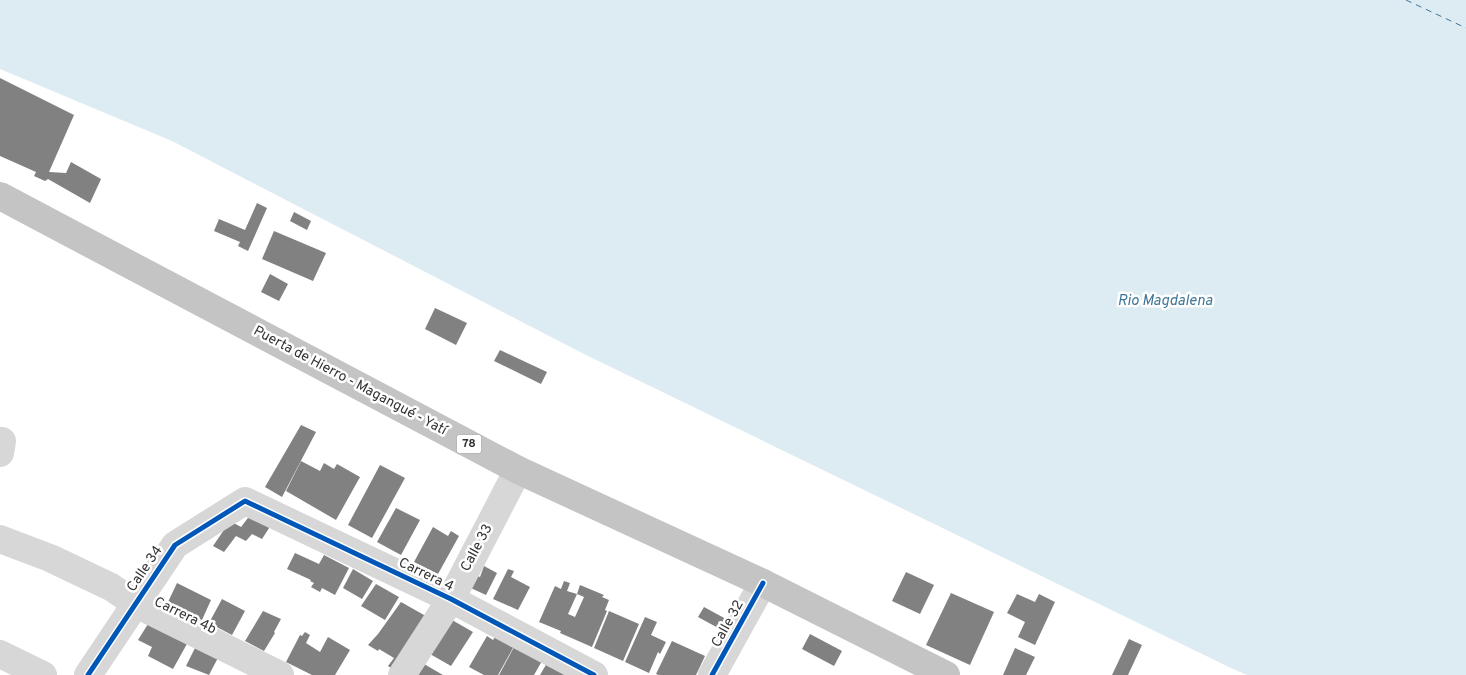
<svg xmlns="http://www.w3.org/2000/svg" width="1466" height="675" font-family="Overpass,sans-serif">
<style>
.water{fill:#ddebf3}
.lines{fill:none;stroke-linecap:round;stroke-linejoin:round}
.ferry{stroke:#3f7597;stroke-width:1;stroke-dasharray:6 5;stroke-linecap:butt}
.building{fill:#818181;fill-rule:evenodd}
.minor{stroke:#d7d7d7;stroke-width:28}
.highway{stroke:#c4c4c4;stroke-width:28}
.cycleway-casing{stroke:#fff;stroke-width:8}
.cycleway{stroke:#0057b8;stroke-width:5}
.labels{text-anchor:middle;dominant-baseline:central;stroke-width:5;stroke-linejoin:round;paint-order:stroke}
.shield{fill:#fff;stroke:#707070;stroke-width:1}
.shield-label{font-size:12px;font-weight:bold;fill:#333}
.street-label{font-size:14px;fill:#333;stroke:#fff}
.water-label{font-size:15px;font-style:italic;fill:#3f7597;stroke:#fff}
</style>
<rect width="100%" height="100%" fill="#fff"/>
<!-- water -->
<path class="water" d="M0 0H1466V675H1247L1231 668 584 354 172 141 0 69Z"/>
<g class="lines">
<!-- ferry -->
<path class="ferry" d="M1406 0 1466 28"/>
</g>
<!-- building -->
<g class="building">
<path d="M0 78 74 115 49 172 66 173 71 162 101 179 90 203 48 179 45 181 34 176 36 172 0 156Z"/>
<path d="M257 203 267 208 248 251 238 246 240 242 214 231 219 219 245 230Z"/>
<path d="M294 212 311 221 307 230 290 221Z"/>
<path d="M274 231 326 253 313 281 262 259Z"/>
<path d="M270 274 288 284 279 301 261 292Z"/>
<path d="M435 308 467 323 456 345 425 329Z"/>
<path d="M500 350 547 372 541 384 494 361Z"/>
<path d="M301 425 316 432 282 497 265 487Z"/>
<path d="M301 461 320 471 324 463 334 469 337 464 360 477 336 520 286 491Z"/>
<path d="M380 465 405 478 372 538 348 525Z"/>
<path d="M396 508 420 520 401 555 377 542Z"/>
<path d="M251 514 271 525 262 539 252 534 246 541 236 536 224 552 213 546 230 521 241 527Z"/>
<path d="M433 527 448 536 451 531 459 536 438 574 414 562Z"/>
<path d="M295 553 319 564 324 555 349 568 335 595 322 588 320 592 311 587 314 583 310 581 311 580 287 569Z"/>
<path d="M484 566 497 573 486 595 462 584 468 572 480 577Z"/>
<path d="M353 569 373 581 362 599 343 588Z"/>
<path d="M508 569 514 571 511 577 530 587 518 610 493 599Z"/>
<path d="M906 572 934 585 920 614 892 601Z"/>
<path d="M564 581 570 583 567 591 577 594 580 585 604 595 602 597 609 600 605 610 607 611 592 647 560 633 561 631 539 622 555 586 561 589ZM577 594 584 597 575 617 568 614Z"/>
<path d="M177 583 211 600 202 620 168 602Z"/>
<path d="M376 584 399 597 385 620 361 606Z"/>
<path d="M951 593 994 612 970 665 926 645Z"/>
<path d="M1017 594 1035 602 1039 594 1055 602 1035 645 1018 637 1025 622 1007 613Z"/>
<path d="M222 599 245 611 232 635 209 623Z"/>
<path d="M401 602 431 619 394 670 388 666 394 658 379 649 378 651 368 645 378 634Z"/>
<path d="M704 607 726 619 720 629 698 617Z"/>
<path d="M263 611 281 619 274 632 275 633 264 651 245 641Z"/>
<path d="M609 611 639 624 623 661 594 648Z"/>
<path d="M645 617 657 622 651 635 666 642 660 654 658 652 649 673 625 662Z"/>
<path d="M452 620 473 632 451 666 430 654Z"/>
<path d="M148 624 188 642 173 669 148 656 152 647 138 640Z"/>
<path d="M305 632 310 635 306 643 320 652 328 637 350 650 335 675H312L286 662 300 635 302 636Z"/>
<path d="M810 634 842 651 834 666 802 649Z"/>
<path d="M487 636 493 640 495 637 514 646 498 675H484L469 667Z"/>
<path d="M1129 639 1142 645 1128 675H1112Z"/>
<path d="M672 641 705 656 696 675H659L656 674Z"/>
<path d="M198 642 221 652 209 675 186 666Z"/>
<path d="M514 647 542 661 534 675H499Z"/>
<path d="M1015 648 1035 657 1026 675H1003Z"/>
<path d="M547 663 569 675H540Z"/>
<path d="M424 664 443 675H417Z"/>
</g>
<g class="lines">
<!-- minor -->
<g class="minor">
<path d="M0 453 2 441"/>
<path d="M0 539 50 558 111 587 136 604 280 675"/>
<path d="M0 654 43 675"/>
<path d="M88 675 175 545 245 501 451 599 594 675"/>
<path d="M402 675 451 599 518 470"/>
<path d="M712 675 763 583"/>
</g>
<!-- highway -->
<path class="highway" d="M0 196 518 470 763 583 946 675"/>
<defs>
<g id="cycleway">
<path d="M88 675 175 545 245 501 451 599 594 675"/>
<path d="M712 675 763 583"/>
</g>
</defs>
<!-- cycleway casing -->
<use href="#cycleway" class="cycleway-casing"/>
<!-- cycleway -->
<use href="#cycleway" class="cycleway"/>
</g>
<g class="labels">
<!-- shield labels -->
<rect class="shield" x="456.5" y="434.5" width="25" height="19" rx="4"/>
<g class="shield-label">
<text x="469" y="444">78</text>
</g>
<!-- street labels -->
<g class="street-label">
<text transform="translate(350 381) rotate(28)">Puerta de Hierro - Magangué - Yatí</text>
<text transform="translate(477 548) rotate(-62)">Calle 33</text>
<text transform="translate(145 569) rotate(-56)">Calle 34</text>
<text transform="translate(426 575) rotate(26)">Carrera 4</text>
<text transform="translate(185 616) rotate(26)">Carrera 4b</text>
<text transform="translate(728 624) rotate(-61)">Calle 32</text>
</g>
<!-- water labels -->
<g class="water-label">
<text x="1165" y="301">Rio Magdalena</text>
</g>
</g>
</svg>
